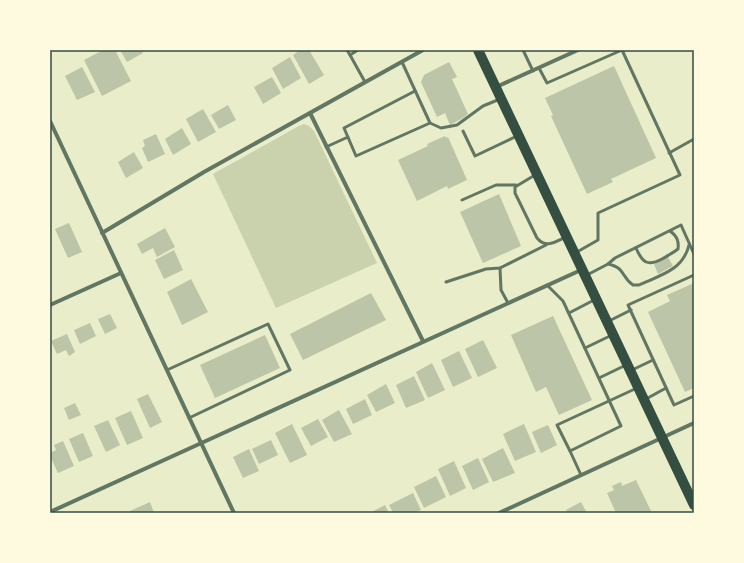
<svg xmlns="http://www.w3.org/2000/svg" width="744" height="563" font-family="Figtree,sans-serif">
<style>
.green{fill:#cad2ad}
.building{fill:#bcc5a7}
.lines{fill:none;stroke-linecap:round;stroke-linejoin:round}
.service{stroke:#617663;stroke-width:3}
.minor{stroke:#617663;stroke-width:4}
.primary{stroke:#344e41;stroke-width:10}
.neatline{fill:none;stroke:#344e41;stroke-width:1.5}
</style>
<rect width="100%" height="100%" fill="#e9edc9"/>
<!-- green -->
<path class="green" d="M304 124 309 126 314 131 377 263 276 308 213 174 299 126Z"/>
<!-- building -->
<g class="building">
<path d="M103 50H115L131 81 102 96 84 60Z"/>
<path d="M120 50H141L143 53 127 62Z"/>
<path d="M300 50H309L324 75 309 84 293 55Z"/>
<path d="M290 57 301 78 283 89 272 68Z"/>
<path d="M449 62 457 77 452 79 468 114 463 118 450 125 445 113 437 117 421 82 424 75Z"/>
<path d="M614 66 656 158 611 179 613 182 587 194 551 116 553 115 545 98Z"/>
<path d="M82 67 95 92 77 100 65 76Z"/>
<path d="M272 77 281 93 263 104 254 87Z"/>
<path d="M228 105 236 120 219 129 211 115Z"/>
<path d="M203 109 216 132 198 142 186 119Z"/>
<path d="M182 128 191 144 173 155 165 139Z"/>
<path d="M156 134 165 154 148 162 142 148 145 146 143 140Z"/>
<path d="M445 136 446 138 448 137 467 180 448 189 447 186 417 201 398 160 428 146 427 144Z"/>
<path d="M134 152 143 168 126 178 118 162Z"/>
<path d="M499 194 521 246 483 263 460 212Z"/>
<path d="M69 223 82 252 68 258 55 229Z"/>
<path d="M165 228 175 247 157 257 153 248 142 254 137 244Z"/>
<path d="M174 250 183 270 164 279 155 260Z"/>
<path d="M668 257 673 266 658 274 654 264Z"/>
<path d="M191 279 208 312 182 325 167 292Z"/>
<path d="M694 283V388L685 392 648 312 670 301 667 295Z"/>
<path d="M371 293 386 320 303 360 290 334Z"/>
<path d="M110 314 117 328 105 334 98 319Z"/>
<path d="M553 316 592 400 559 415 546 387 536 392 511 335Z"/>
<path d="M90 323 96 336 80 344 74 330Z"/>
<path d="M67 334 75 352 69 356 66 350 57 354 51 341Z"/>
<path d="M265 335 280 368 215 398 200 365Z"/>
<path d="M483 340 497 368 478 377 465 349Z"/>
<path d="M459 351 472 378 453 387 441 360Z"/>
<path d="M432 363 445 390 428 398 416 372Z"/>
<path d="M414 376 425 400 406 408 396 385Z"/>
<path d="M386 384 395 403 376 412 367 395Z"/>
<path d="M148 394 162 422 150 428 137 399Z"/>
<path d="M365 399 372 415 353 424 346 409Z"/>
<path d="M75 403 81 415 69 420 64 408Z"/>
<path d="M339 410 352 434 334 442 322 420Z"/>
<path d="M131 411 143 438 127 445 115 418Z"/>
<path d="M318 419 328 437 311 446 301 428Z"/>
<path d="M108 420 120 445 106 452 94 426Z"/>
<path d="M292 424 307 455 290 463 275 433Z"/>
<path d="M524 424 536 452 515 461 503 434Z"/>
<path d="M548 425 557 445 541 453 532 432Z"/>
<path d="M83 433 93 456 79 462 69 439Z"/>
<path d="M271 440 278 455 259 464 252 449Z"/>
<path d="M63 441 74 466 58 473 50 456V453L56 450 54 445Z"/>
<path d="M503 448 515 473 493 482 482 459Z"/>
<path d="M249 449 259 471 243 478 233 457Z"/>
<path d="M478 458 489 482 473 490 462 466Z"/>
<path d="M454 461 466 488 450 496 438 469Z"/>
<path d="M436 476 446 497 424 508 414 487Z"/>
<path d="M636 480 652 513H616L607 493 614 490 612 486 621 482 622 486Z"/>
<path d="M413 493 421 510 414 513H393L389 505Z"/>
<path d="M150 502 154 513H131L130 511Z"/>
<path d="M581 502 587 513H567L566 510Z"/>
<path d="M385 505 389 513H370Z"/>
</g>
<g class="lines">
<!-- service -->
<g class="service">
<path d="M347 50 350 55 358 50"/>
<path d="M523 50 533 71"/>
<path d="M350 55 365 82"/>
<path d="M402 62 430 123 441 128 457 125 483 106 500 99"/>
<path d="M539 68 547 83 622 50 680 175 598 213V240L577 252"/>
<path d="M415 91 344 128 356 156 430 123"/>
<path d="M463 131 475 156 517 136"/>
<path d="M326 147 348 137"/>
<path d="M669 153 694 139"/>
<path d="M535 175 515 187V193L537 238C546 249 555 242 566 237"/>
<path d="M462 200 496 185H516"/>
<path d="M636 248C642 262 647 267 662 259 667 256 673 253 678 249 679 241 677 236 670 231"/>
<path d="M608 264C626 268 621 277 633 285H639C661 275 683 270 689 245"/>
<path d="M500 268 501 290 508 303"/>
<path d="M587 275 608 264 615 258 681 225 694 254"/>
<path d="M694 275 628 305 674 405 694 396"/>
<path d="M446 282 486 269 500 268 546 245"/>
<path d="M547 285 563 301 621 426 570 451 581 475"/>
<path d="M569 313 594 300"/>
<path d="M609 321 631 310"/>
<path d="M585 348 612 335"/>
<path d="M167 370 268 324 290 370 189 418"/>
<path d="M632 370 653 360"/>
<path d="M599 378 626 365"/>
<path d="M646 399 666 388"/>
<path d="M570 451 557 425 637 388"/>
</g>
<!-- minor -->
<g class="minor">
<path d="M496 87 578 50"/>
<path d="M310 113 423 341"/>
<path d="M50 121 234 513"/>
<path d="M102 233 204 172 423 50"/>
<path d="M50 305 121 273"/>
<path d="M50 512 581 270"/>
<path d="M499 513 694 423"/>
</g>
<!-- primary -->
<path class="primary" d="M478 50 694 505"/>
</g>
<!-- border -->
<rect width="744" height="563" fill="none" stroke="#fefae0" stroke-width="102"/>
<rect x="51" y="51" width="642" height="461" class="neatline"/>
</svg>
